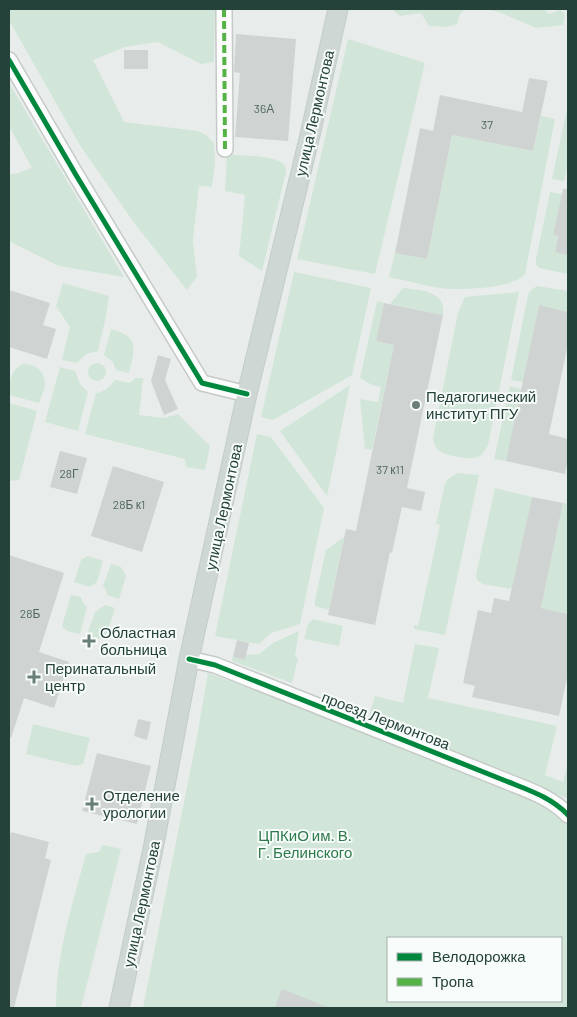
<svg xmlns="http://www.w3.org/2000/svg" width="577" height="1017" font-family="Barlow,sans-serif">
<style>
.green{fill:#d1e6d8;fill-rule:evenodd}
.building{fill:#cfd4d2}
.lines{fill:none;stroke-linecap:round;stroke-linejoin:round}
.minor-casing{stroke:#c5cac8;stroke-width:18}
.major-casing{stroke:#c3ccc9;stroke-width:21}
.minor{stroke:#fcfcfc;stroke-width:15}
.major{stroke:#cfd7d5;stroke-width:19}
.quiet{stroke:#55b346;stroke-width:4;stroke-dasharray:8 4;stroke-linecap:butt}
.cycleway-casing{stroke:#f7fbf9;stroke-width:8}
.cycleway{stroke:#00873e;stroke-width:5}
.poi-dot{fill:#697e78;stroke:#f7fbf9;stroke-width:2}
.labels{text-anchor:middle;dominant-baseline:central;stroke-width:4;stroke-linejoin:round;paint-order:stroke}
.number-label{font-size:12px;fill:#506761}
.street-label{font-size:15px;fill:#24423a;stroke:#f7fbf9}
.poi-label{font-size:15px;fill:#24423a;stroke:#f7fbf9;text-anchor:start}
.park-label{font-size:15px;fill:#2d7a4b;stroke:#f7fbf9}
</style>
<rect width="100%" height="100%" fill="#e8edeb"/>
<!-- green -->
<g class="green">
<path d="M9 9H215L214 62 201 64 158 42 125 47 93 60 124 122 198 131 206 135 214 143 215 163 212 187 199 186 193 240 197 277 187 290 135 224 81 147 9 20Z"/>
<path d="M392 9H465L460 14 457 24 447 27 429 26 421 13 400 16Z"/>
<path d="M485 9H543L549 14 560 10 565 14 563 25 536 28 499 12Z"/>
<path d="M348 39 425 63 375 274 297 259Z"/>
<path d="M9 83 124 277 59 266 9 241V174H15L32 168 9 126Z"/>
<path d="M566 113H568V164L564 181 552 179Z"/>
<path d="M541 116 555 119 525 274C513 288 472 289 454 289 434 289 409 281 389 277L395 253 427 259 452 135 533 151Z"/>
<path d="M227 154C242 156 267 155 281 162 285 164 286 167 286 172L262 271 239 256 245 195 225 191Z"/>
<path d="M550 192 562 194 553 235 558 236 555 252 568 255V274L539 268 536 265V259Z"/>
<path d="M294 272 371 288 352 375 273 420 261 417Z"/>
<path d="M63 283 109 296 106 316 98 351 86 354 77 363 62 360 70 327 56 306Z"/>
<path d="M537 286 568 291V312L539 306 523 382 511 380 528 295 531 290Z"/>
<path d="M403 288C420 290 447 291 443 315L390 304Z"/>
<path d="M519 292 488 445C485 450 483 454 478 457 471 460 446 456 440 451 435 448 434 443 433 438L458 313 465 297Z"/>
<path d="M377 301 384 303 376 341 394 345 372 450 365 449 360 399 378 402 381 387 372 385 360 378Z"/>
<path d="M111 329C140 337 135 348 129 373L116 370 113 362 104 355Z"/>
<circle cx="97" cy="372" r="9"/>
<path d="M22 364C33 363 45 370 45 383 45 389 41 397 39 403L9 395C9 381 10 372 22 364Z"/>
<path d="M60 367 75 371 80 384 88 392 78 431 45 422Z"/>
<path d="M135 378H143L139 415 164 418 178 414 210 446 205 470 186 467 185 459 85 434 96 393C105 392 109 387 115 380L130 383Z"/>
<path d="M350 385 327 496 280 431Z"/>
<path d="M510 386 522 389 506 461 494 459Z"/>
<path d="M9 403 37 411 19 480 9 481Z"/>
<path d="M257 434 271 437 324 508 300 624 271 633 259 644 215 636Z"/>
<path d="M458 473 479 475 445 635 414 629V625L418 626 440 525 436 524 445 484 448 479Z"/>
<path d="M495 488 532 497 512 589 483 584 477 580 476 575Z"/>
<path d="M563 503 568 504V614L541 608Z"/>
<path d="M344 537 329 610 315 606V600L326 550Z"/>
<path d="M88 556 103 561 97 582 90 587 74 582 81 560Z"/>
<path d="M111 564 121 567 126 576 119 599 107 595 106 590 103 586Z"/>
<path d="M71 595 81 597 83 603 87 607 80 634 67 631 62 626Z"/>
<path d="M105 605 115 608 107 634 98 639 87 635 95 612Z"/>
<path d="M313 619 343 626 339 646 304 639 308 624Z"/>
<path d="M299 631 295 656 298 659 292 683 232 661 233 657 245 660 246 655 259 654 273 643Z"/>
<path d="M415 644 439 648 428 698 557 726 545 775 563 782 568 763V799L505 771 368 719 375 696 403 703Z"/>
<path d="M208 673 409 747 562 814 568 813V1008H143L196 742ZM388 938H561V1001H388Z"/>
<path d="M33 724 90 738 83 764 76 766 26 754Z"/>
<path d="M103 845 121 849 81 1008H56C56 955 72 905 86 854L99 852Z"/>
</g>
<!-- building -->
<g class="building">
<path d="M236 34 296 39 288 141 235 137 240 73 234 72Z"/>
<rect x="124" y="50" width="24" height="19"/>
<path d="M529 78 548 81 533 151 452 135 427 259 395 253 420 128 433 131 440 95 522 112Z"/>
<path d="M563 189H568V255L555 252 558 236 553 235Z"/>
<path d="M9 290 50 303 43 325 56 329 47 359 9 347Z"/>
<path d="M384 303 443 315 407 488 425 492 421 511 402 507 392 553 390 552 375 625 328 615 346 529 356 531 394 345 376 341Z"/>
<path d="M539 305 568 312V344L549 434 568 439V459L565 474 506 461Z"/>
<path d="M158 355 171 359 165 380 178 409 164 415 151 381Z"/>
<path d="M60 451 87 458 77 494 50 487Z"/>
<path d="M113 466 164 482 142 552 91 536Z"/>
<path d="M532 497 563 503 541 608 568 614V673L559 716 472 697 475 686 463 683 478 610 491 613 494 598 509 601Z"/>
<path d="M9 555 64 573 39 652 69 662 54 708 24 698 11 738 9 737Z"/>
<path d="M237 640 249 643 245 660 233 657Z"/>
<path d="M138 719 151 722 147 740 134 736Z"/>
<path d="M97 753 151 766 137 824 82 811Z"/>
<path d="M11 832 49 842 45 858 51 860 14 1008H9V840Z"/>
<path d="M282 989 330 1008H275Z"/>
</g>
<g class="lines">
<defs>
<g id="minor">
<path d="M224 9 225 149"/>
<path d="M9 60 76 175 202 383 247 394"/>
<path d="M189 659 215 665 506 781C528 790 551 797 568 815"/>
</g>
<path id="major" d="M119 1008 153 849 189 659 247 394 310 135 338 9"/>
</defs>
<!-- minor casing -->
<use href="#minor" class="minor-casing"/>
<!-- major casing -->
<use href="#major" class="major-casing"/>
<!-- minor -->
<use href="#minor" class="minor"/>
<!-- major -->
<use href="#major" class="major"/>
<!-- quiet -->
<path class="quiet" d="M224 9 225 149"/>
<defs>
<g id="cycleway">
<path d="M9 60 76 175 202 383 247 394"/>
<path d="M189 659 215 665 506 781C528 790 551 797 568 815"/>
</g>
</defs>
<!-- cycleway casing -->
<use href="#cycleway" class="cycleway-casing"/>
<!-- cycleway -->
<use href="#cycleway" class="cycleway"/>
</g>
<!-- markers -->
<g class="poi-dot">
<circle cx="416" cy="405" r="5"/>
<path d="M86.5 633.5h5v5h5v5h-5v5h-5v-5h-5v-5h5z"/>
<path d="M31.5 669.5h5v5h5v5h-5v5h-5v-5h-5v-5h5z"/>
<path d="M89.5 796.5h5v5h5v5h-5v5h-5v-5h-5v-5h5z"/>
</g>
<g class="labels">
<!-- number labels -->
<g class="number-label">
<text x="264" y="108">36А</text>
<text x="487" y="124">37</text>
<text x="390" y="469">37 к11</text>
<text x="69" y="473">28Г</text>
<text x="129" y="504">28Б к1</text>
<text x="30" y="613">28Б</text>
</g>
<!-- street labels -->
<g class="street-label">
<text transform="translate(314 113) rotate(-77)">улица Лермонтова</text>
<text transform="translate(223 507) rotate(-78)">улица Лермонтова</text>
<text transform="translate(386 720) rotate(21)">проезд Лермонтова</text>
<text transform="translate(141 904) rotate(-78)">улица Лермонтова</text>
</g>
<!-- poi labels -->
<g class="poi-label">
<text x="426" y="396">Педагогический<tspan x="426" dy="17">институт ПГУ</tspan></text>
<text x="100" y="632">Областная<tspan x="100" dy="17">больница</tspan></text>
<text x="45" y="668">Перинатальный<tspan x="45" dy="17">центр</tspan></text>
<text x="103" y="795">Отделение<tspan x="103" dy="17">урологии</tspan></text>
</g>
<!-- park labels -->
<g class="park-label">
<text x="305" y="835">ЦПКиО им. В.<tspan x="305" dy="17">Г. Белинского</tspan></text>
</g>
</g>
<!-- border -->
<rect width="577" height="1017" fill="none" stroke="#24423a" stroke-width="20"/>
<!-- legend -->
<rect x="387" y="937" width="175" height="65" fill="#f7fbf9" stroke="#a3b1ad"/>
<rect x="397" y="953" width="25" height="8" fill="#00873e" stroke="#a3b1ad"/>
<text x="432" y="962" font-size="15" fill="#24423a">Велодорожка</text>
<rect x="397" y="978" width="25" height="8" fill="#55b346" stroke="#a3b1ad"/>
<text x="432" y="987" font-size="15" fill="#24423a">Тропа</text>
</svg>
